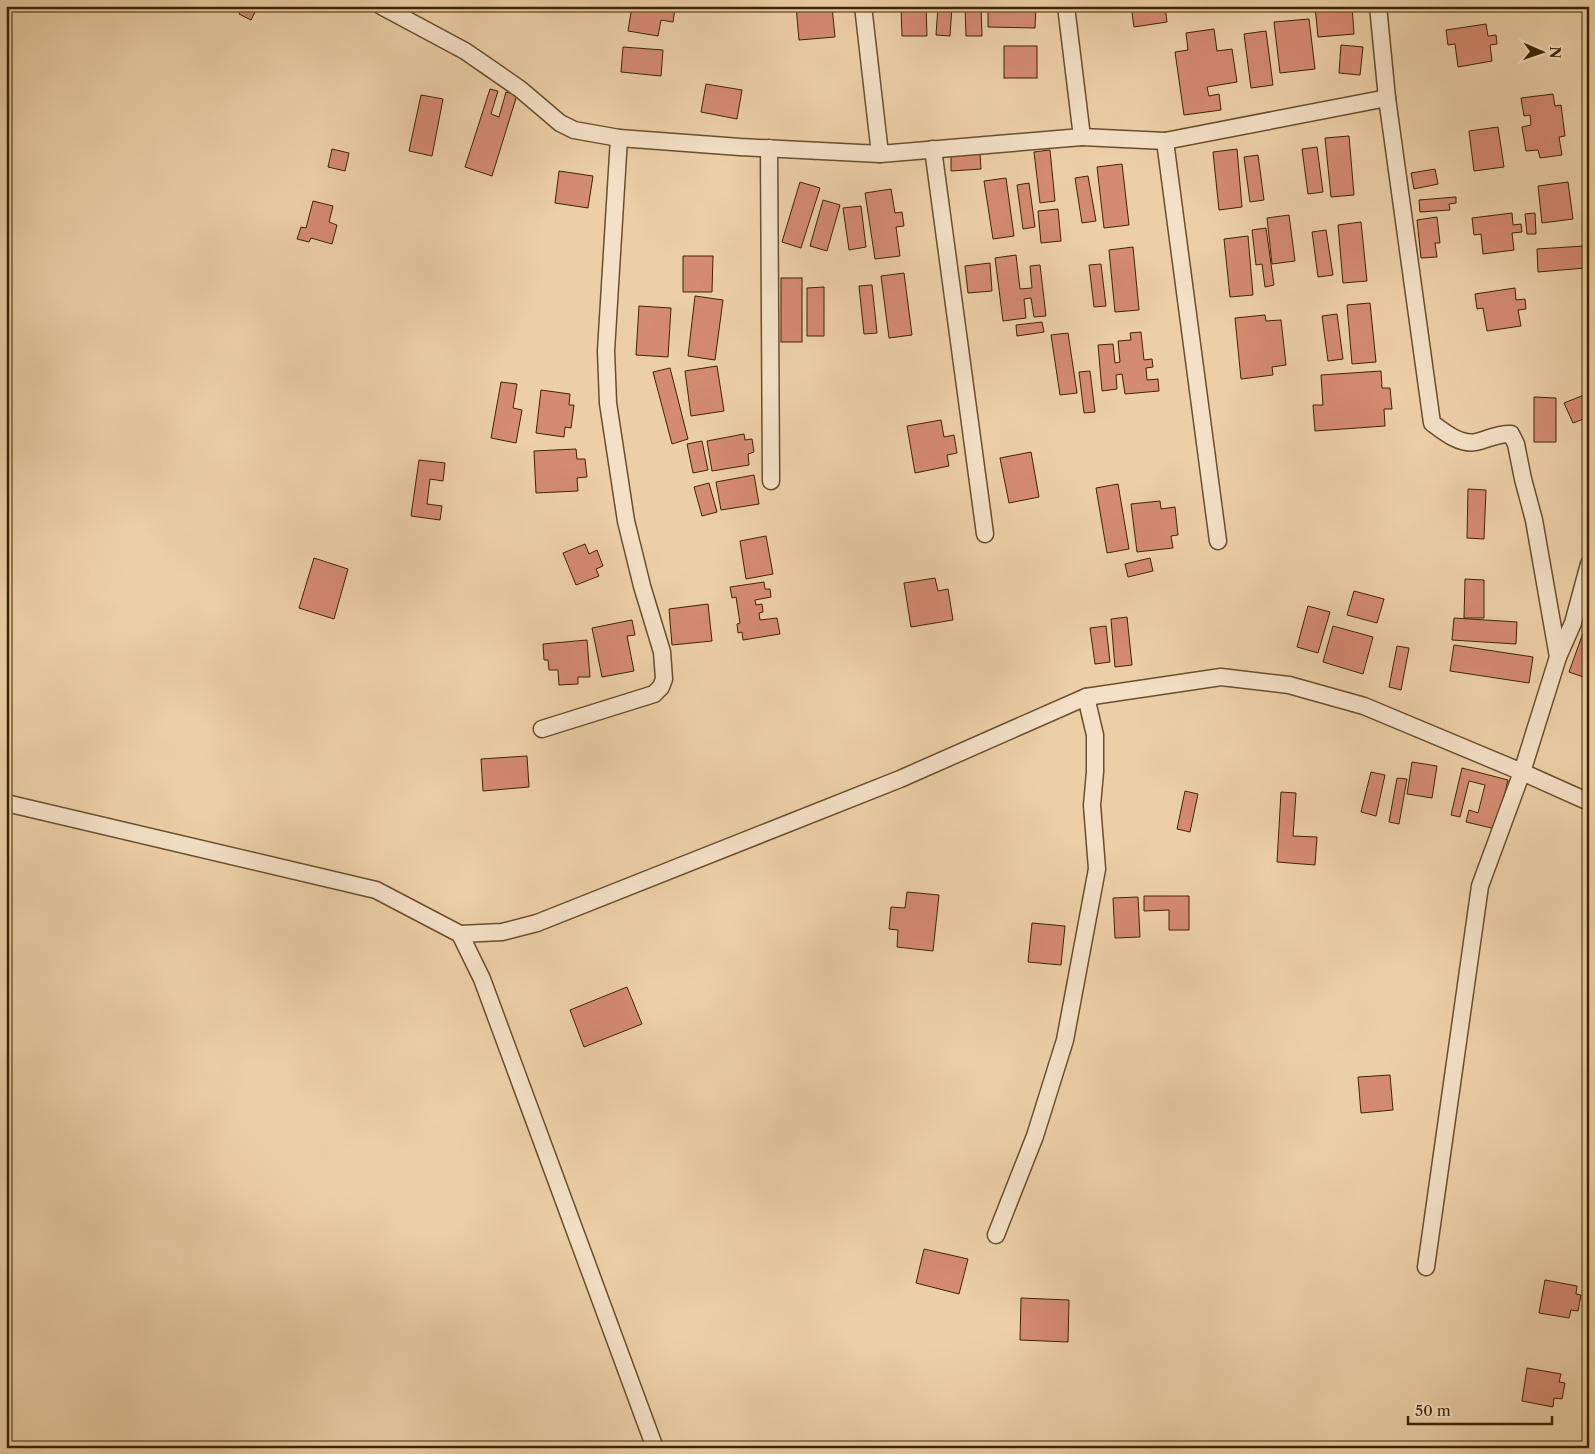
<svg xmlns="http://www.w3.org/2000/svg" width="1595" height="1454" font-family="'Libre Caslon Text',serif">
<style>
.building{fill:#d58b71;stroke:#3d2403}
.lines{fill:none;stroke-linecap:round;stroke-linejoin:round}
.street-casing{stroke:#694f2c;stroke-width:19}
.street{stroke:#f3e0c6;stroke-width:16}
</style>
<rect width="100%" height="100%" fill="#edcfa7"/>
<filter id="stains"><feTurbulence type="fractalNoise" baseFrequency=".004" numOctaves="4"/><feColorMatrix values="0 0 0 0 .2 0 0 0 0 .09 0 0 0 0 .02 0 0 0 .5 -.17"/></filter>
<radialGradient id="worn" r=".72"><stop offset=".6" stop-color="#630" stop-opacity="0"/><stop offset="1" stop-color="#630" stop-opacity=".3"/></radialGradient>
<!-- building -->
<g class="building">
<path d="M243 6H258L251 20 239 14Z"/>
<path d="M632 6H665L675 9 673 22 661 20 658 36 628 31Z"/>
<path d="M796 6H832L835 37 799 40Z"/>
<path d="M901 6H926L927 36H902Z"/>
<path d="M938 6H952L950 36 936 35Z"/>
<path d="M965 6H981L982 36H966Z"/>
<path d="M988 6H1036L1035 28 988 27Z"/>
<path d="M1131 6H1165L1167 22 1134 27Z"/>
<path d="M1315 6H1352L1354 34 1318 37Z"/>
<path d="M1309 19 1315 69 1280 73 1274 22Z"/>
<path d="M1486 24 1488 36 1496 35 1497 44 1490 45 1492 61 1458 67 1455 44 1448 45 1446 30Z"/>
<path d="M1214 29 1217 51 1232 49 1237 82 1207 87 1209 96 1219 94 1221 110 1184 115 1175 52 1188 50 1186 33Z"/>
<path d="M1266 31 1273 85 1251 88 1244 34Z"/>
<path d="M1341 45 1363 47 1360 75 1339 73Z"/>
<rect x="1004" y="46" width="33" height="32"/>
<path d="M623 47 663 50 661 76 621 72Z"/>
<path d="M706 84 742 90 737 119 701 112Z"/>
<path d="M490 89 498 91 491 114 499 117 506 92 517 95 492 176 465 167Z"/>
<path d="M1553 94 1555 106 1561 105 1565 136 1559 137 1562 155 1540 158 1538 150 1526 151 1522 127 1531 125 1530 115 1524 116 1521 98Z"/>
<path d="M421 95 443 99 432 156 409 151Z"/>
<path d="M1498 127 1504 167 1474 171 1469 131Z"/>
<path d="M1349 136 1354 195 1331 197 1325 138Z"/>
<path d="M1317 147 1323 192 1308 194 1302 149Z"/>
<path d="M332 149 349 153 345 171 328 167Z"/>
<path d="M1237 149 1242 207 1219 210 1213 152Z"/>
<path d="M1050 150 1055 201 1040 203 1034 152Z"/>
<path d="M980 154 981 169 951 171V155Z"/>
<path d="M1258 155 1264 200 1250 202 1244 157Z"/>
<path d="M1122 164 1129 225 1104 228 1097 167Z"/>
<path d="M1435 169 1438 184 1414 189 1411 173Z"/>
<path d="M559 171 593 176 588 208 555 203Z"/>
<path d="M1088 176 1096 221 1082 223 1075 178Z"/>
<path d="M1006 178 1014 236 993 239 984 181Z"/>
<path d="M800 182 820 188 801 248 782 242Z"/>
<path d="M1568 182 1573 219 1542 223 1538 186Z"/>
<path d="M1029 183 1035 227 1023 229 1017 185Z"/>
<path d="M891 189 895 213 902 212 904 226 896 227 900 256 875 259 865 193Z"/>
<path d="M1456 197V203L1449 204 1450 210 1420 212 1419 200Z"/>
<path d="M823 200 840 205 827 251 810 246Z"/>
<path d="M313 201 333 206 329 222 337 225 332 244 311 238 309 242 297 239 301 227 306 228Z"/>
<path d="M861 206 866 247 849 250 843 208Z"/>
<path d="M1058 209 1061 241 1041 243 1038 211Z"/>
<path d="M1512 213 1513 225 1521 224 1522 232 1512 233 1514 250 1483 254 1481 234 1474 235 1472 218Z"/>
<path d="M1535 213 1536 234H1527L1525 214Z"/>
<path d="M1289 215 1295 261 1272 264 1267 218Z"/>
<path d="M1437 217 1440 243H1435L1437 257 1421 258 1417 220Z"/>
<path d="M1361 222 1367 281 1343 283 1338 225Z"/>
<path d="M1266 228 1274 285 1265 287 1262 264 1256 265 1252 230Z"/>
<path d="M1326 230 1333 275 1318 277 1312 232Z"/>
<path d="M1248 236 1253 295 1230 297 1224 239Z"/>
<path d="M1584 246 1585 268 1538 272 1537 249Z"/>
<path d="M1133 247 1139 310 1115 312 1109 250Z"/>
<path d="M1016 255 1020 289 1032 288 1030 266 1040 265 1046 316 1034 317 1031 298 1024 299 1026 318 1003 321 995 258Z"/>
<path d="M683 256H713L712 292H683Z"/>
<path d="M990 263 992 291 968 293 965 266Z"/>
<path d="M1101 264 1106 306 1094 307 1089 265Z"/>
<path d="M904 273 912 335 889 338 881 276Z"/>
<rect x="781" y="278" width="21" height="64"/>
<path d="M872 285 877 333 864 334 859 286Z"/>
<path d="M824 287V336H807V288Z"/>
<path d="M1515 288 1516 300 1525 299 1526 309 1518 310 1521 326 1487 331 1483 308 1477 309 1475 294Z"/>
<path d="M695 296 723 300 715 360 688 356Z"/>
<path d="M1370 303 1376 362 1352 364 1347 305Z"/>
<path d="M639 306 671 308 668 357 636 355Z"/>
<path d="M1337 314 1343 359 1328 361 1322 316Z"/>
<path d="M1265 315 1266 321 1281 320 1286 365 1272 367 1273 375 1241 379 1235 318Z"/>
<path d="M1042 322 1044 332 1017 336 1016 325Z"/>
<path d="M1141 332 1144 360 1152 359 1153 367 1146 368 1147 380 1158 379 1159 391 1125 394 1122 374 1116 375 1117 389 1102 391 1098 345 1113 344 1115 363 1120 362 1118 341 1131 340 1130 333Z"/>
<path d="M1068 333 1077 393 1060 395 1051 335Z"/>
<path d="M717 366 724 411 691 416 685 371Z"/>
<path d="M670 368 688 439 672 444 653 372Z"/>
<path d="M1090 371 1095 412 1084 413 1079 372Z"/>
<path d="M1381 371 1382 388H1390L1392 409H1384L1385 426 1315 431 1313 405H1323L1321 375Z"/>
<path d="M501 382 517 384 513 408 522 410 516 443 491 438Z"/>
<path d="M541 390 570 394 569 405H574L571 428 565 427 564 437 536 433Z"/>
<path d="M1589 393V417L1573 423 1564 403Z"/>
<path d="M1534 397 1556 398V442H1534Z"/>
<path d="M941 420 944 437 954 435 957 453 947 455 949 466 915 473 907 426Z"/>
<path d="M744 434 745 440 752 439 754 452 748 454 749 465 712 471 707 441Z"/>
<path d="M702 441 708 470 693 473 687 444Z"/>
<path d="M576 449 577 459H585L587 477 577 478 578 491 536 493 534 451Z"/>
<path d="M1031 452 1039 497 1009 503 1000 458Z"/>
<path d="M419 460 445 463 443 481 430 479 427 504 442 506 440 520 411 516Z"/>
<path d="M754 475 759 504 721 510 716 482Z"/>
<path d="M709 483 717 512 702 516 694 487Z"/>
<path d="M1118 484 1129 549 1107 553 1096 488Z"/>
<path d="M1468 489 1486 490 1484 539 1467 538Z"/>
<path d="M1160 501 1161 509 1175 507 1178 535 1171 536 1173 548 1137 552 1131 504Z"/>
<path d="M766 536 773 574 746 579 740 541Z"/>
<path d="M585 544 589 554 597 550 603 566 596 569 599 576 576 585 563 553Z"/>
<path d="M314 558 348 569 334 619 299 608Z"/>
<path d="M1150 558 1153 571 1128 577 1125 564Z"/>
<path d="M935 578 938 591 948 589 953 620 911 627 904 583Z"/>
<path d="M1465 579 1484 580V618H1464Z"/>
<path d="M764 582 765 589H770L771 597 755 600 756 605 762 604 763 612 759 613 760 620 777 618 780 634 743 640 742 632 738 633 737 624 740 623 736 597 732 598 730 587Z"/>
<path d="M1354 591 1384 599 1377 623 1347 615Z"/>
<path d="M708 604 712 641 672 645 669 609Z"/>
<path d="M1308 606 1330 612 1318 653 1297 647Z"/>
<path d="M1127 617 1132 665 1115 667 1111 619Z"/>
<path d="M1454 618 1517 622 1516 644 1452 640Z"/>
<path d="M632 620 635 635 627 636 634 671 602 677 592 628Z"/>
<path d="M1106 626 1110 662 1095 664 1090 628Z"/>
<path d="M1333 626 1373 637 1363 674 1323 662Z"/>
<path d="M1583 633 1589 635V679L1569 672Z"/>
<path d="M587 640 590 677H578V684L559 685 558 670H549L548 660H544L543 644Z"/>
<path d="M1454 645 1533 657 1529 683 1450 671Z"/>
<path d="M1397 646 1409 648 1401 690 1389 687Z"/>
<path d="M527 756 529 787 483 791 481 759Z"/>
<path d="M1412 762 1437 766 1432 798 1407 794Z"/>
<path d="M1462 768 1508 780 1496 829 1466 822 1469 810 1478 813 1485 785 1469 781 1460 817 1451 815Z"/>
<path d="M1371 772 1385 775 1376 816 1361 812Z"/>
<path d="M1397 778 1407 779 1399 824 1389 822Z"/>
<path d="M1185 791 1198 794 1190 832 1177 829Z"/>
<path d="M1281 792 1296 793 1293 836 1317 837 1315 865 1277 862Z"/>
<path d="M907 892 939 895 933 951 897 947 898 930 889 929 891 907 905 908Z"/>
<path d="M1144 896H1189V930H1169V910L1144 911Z"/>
<path d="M1138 897 1140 937 1115 938 1113 898Z"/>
<path d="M1032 923 1065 926 1061 965 1028 962Z"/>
<path d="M627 987 642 1024 584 1047 570 1010Z"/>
<path d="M1390 1075 1393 1110 1361 1113 1358 1077Z"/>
<path d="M924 1249 968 1259 959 1294 916 1283Z"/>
<path d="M1545 1280 1577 1286 1576 1294 1581 1295 1578 1311 1571 1310 1569 1318 1539 1313Z"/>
<path d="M1021 1298 1069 1300 1068 1342 1020 1340Z"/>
<path d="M1527 1368 1561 1374 1559 1382 1565 1383 1562 1399 1554 1398 1553 1407 1522 1401Z"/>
</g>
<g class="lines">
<defs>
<g id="street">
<path d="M381 6 465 51 520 89 560 123 574 130 619 138 740 147 880 154 1082 137 1066 6"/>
<path d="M863 6 880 154"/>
<path d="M1378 6 1387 98 1432 423C1444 432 1460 445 1476 442 1489 439 1498 433 1511 434L1516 444 1523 479 1534 520 1558 657"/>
<path d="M1082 137 1165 141 1387 98"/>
<path d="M1165 141 1218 541"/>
<path d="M769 148 771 481"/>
<path d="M933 149 985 534"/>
<path d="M542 729 654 694 661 687 664 679 662 652 642 586 626 521 608 403 606 351 619 138"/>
<path d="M6 803 376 890 460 934 482 979 655 1448"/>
<path d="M460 934 502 932 537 923 900 779 1086 697 1221 677 1289 685 1364 706 1522 772 1589 802"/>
<path d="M996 1235 1035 1136 1065 1040 1097 869 1092 805 1095 772V735L1086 697"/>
<path d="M1426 1267 1480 886 1522 772 1558 657 1573 623 1589 564"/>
</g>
</defs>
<!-- street casing -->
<use href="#street" class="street-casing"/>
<!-- street -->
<use href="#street" class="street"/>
</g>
<!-- margin -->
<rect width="1595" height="1454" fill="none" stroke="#edcfa7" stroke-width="25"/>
<rect x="8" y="8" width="1580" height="1439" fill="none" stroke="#3d2403" stroke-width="2.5"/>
<rect x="12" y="12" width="1570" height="1429" fill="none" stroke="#3d2403"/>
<!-- north arrow -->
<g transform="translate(1542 52) rotate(92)" stroke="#f3e0c6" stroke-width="4" paint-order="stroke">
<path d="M0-4L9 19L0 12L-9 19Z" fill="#3d2403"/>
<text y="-8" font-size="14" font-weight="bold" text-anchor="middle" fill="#3d2403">N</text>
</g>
<!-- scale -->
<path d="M1408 1416v8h144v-8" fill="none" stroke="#3d2403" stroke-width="2.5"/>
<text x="1415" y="1416" font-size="15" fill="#3d2403" stroke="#f3e0c6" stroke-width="4" paint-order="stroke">50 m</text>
<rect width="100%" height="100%" filter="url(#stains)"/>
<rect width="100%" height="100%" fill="url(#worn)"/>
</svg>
